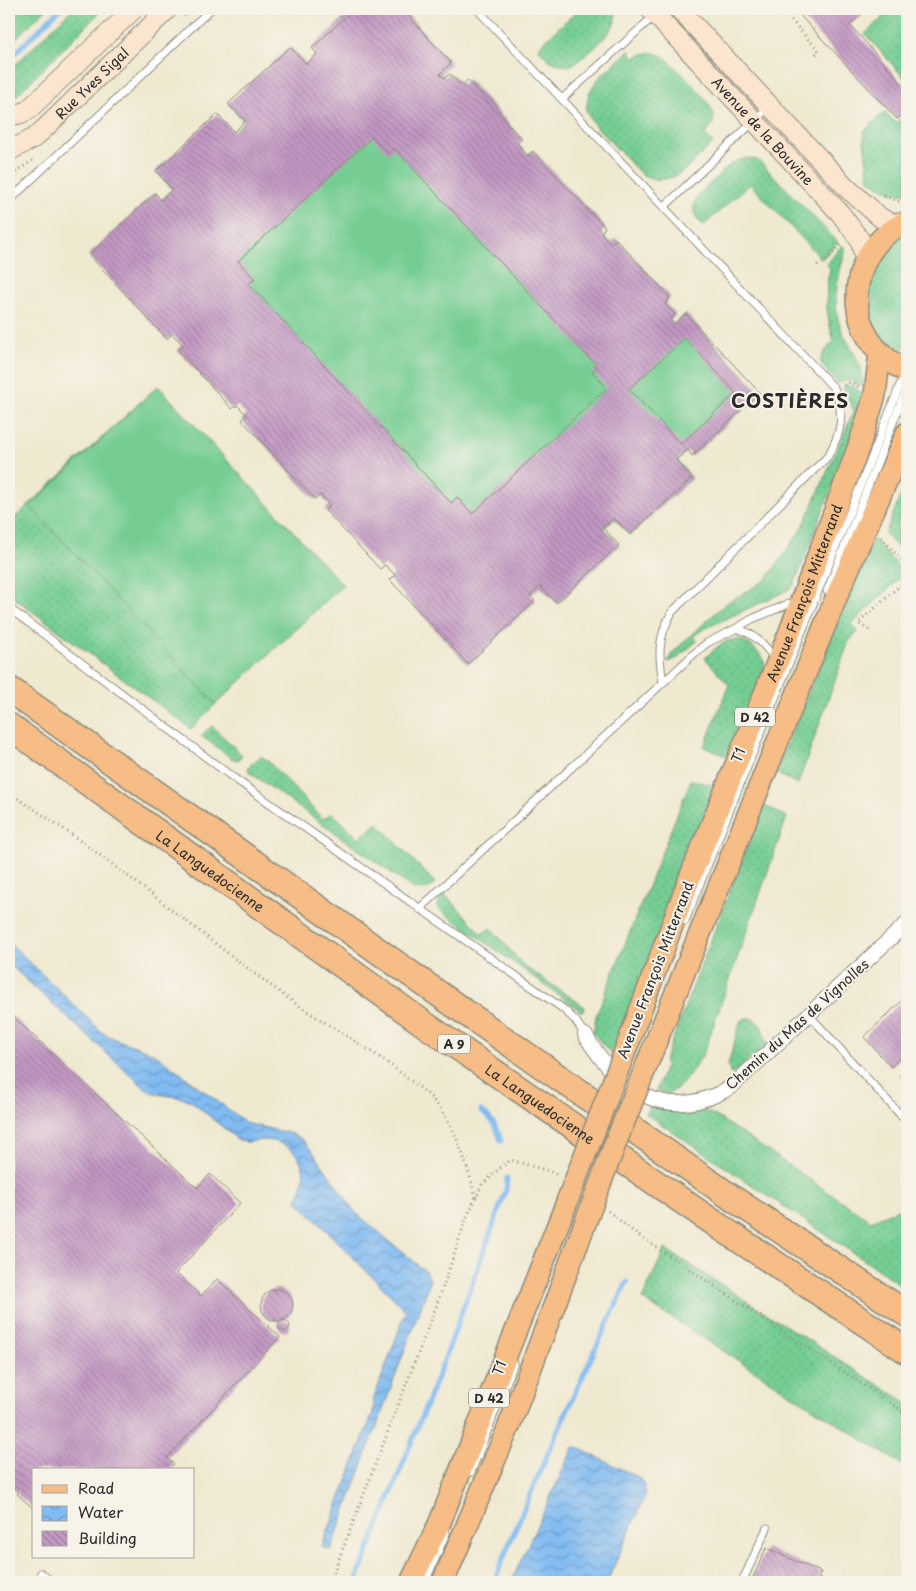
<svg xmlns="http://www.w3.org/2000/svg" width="916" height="1591" font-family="'Playpen Sans',sans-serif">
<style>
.grass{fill:url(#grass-dots);stroke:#507c5f}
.garden{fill:#75cd93;stroke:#507c5f}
.water{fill:url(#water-waves);stroke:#56738e}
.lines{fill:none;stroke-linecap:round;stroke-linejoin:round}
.stream{stroke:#81bbf2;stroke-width:5}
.building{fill:url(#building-back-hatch);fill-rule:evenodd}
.lane-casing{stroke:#8d8a7e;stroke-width:9}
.street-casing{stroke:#8d8a7e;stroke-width:16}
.secondary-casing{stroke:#8d8a7e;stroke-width:21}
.primary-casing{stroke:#8d8a7e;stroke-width:24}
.highway-casing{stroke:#8d8a7e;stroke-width:28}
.path{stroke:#8d8a7e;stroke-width:3;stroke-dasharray:1 4;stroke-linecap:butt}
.lane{stroke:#fff;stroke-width:7}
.street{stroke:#fff;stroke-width:14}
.secondary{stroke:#fbe5cf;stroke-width:19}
.primary{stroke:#f6be86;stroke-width:21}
.highway{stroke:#f6be86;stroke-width:25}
.primary-bridge-casing{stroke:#8d8a7e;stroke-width:24;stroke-linecap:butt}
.primary-bridge{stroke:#f6be86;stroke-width:21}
.labels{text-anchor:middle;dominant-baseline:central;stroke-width:4;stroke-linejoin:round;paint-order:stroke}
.shield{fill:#f7f3e8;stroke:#686764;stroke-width:1}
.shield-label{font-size:12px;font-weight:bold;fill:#2b2b2b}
.street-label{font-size:14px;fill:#2b2b2b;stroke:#f7f3e8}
.district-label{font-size:19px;font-weight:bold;letter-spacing:1px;fill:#2b2b2b;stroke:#f7f3e8}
</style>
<defs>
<pattern id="grass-dots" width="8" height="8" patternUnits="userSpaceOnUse" patternTransform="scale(1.25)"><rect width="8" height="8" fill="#75cd93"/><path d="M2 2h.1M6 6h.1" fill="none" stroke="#65b07f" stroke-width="1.8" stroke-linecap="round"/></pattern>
<pattern id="water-waves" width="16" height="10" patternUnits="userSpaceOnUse" patternTransform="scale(1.25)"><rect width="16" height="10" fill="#81bbf2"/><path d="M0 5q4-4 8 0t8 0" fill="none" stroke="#6a98c4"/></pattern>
<pattern id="building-back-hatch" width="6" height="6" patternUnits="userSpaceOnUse" patternTransform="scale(1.25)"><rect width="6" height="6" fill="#c298c3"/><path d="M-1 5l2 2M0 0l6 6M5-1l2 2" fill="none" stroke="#9e7c9f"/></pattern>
</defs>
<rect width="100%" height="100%" fill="#f7f3e8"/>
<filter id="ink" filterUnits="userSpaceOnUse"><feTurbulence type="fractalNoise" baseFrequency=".02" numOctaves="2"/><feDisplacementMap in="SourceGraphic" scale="10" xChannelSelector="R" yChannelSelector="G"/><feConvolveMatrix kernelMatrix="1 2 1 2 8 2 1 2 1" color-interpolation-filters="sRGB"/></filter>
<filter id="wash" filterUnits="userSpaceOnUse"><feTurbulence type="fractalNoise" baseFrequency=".0096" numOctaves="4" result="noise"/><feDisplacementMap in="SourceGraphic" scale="20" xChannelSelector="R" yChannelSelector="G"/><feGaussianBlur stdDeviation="1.12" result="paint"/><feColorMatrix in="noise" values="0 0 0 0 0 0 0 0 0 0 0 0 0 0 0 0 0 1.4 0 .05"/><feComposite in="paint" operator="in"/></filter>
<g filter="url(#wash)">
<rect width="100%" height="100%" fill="#efe9d0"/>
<!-- grass -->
<g class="grass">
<path d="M17 9H46L9 45V17Z"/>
<path d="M72 9H103L13 99H9V71Z"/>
<path d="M579 9H616C616 15 616 22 612 28 602 43 585 57 570 66 552 64 548 61 538 47Z"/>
<path d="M892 9H907V81L865 34Z"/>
<path d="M629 50 634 58C646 52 654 50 666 58 677 69 714 103 714 117 714 124 708 130 705 135L713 143 686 169 674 177 658 180 642 175 592 122 586 110 589 93 597 80Z"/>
<path d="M885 112 896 123 907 113V193H892L869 180 864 140V131Z"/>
<path d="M747 158 758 160 838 242 822 259 750 184 703 226C683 206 699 193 715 179 726 168 730 162 747 158Z"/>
<path d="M907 233V340L901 356C875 340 864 312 868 282L872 283 881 261 878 258C885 247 895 238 907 233Z"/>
<path d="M842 245 845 249V253C837 280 830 310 845 337 854 354 864 367 864 387L849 380 838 383C819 362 813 363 834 341 826 316 824 293 830 268L827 264Z"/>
<path d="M847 385 852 386 863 394 857 423 794 585 788 590 704 629 693 636 697 641 676 659 668 662 672 653 725 604 766 580 803 527 854 411 843 387Z"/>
<path d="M158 386 31 506 216 704 191 729 9 594V523Z"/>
<path d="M907 480V506C895 520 895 541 907 554V557L885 534Z"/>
<path d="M873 539 905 573 852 624 858 632 849 641 798 784 775 773Z"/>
<path d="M738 639C749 643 764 653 765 667L731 758 704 747 729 685 705 658C716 648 723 640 738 639Z"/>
<path d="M212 726 242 755 238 760 233 759 201 736Z"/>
<path d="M260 757 265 758 323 819 332 813 359 838 378 823 435 883 426 890 414 889 249 772 248 767Z"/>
<path d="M691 780 719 787 612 1055 593 1033 596 1016Z"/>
<path d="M763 805 787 817 703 1055C693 1068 682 1090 666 1094L656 1091 666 1064 664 1062Z"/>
<path d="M444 893 482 934 491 928 524 966 585 1007 584 1010 581 1011 440 910 438 906 440 896Z"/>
<path d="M746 1018C761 1018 763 1031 767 1044L733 1074 730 1073 728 1065 740 1022Z"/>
<path d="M649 1106C674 1112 692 1104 716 1116L871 1221 907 1205V1289L646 1114Z"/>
<path d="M665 1249 907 1403V1468L642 1299Z"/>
</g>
<!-- garden -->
<g class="garden">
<path d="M354 9H402L451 63 440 74 444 78 450 74 462 85 468 80 522 139 517 143 527 155 533 151 605 227 601 233 610 243 616 239 670 297 665 304 675 315 670 320 674 324 686 314 760 393 692 456 688 450 677 460 692 478 630 535 614 519 604 528 619 545 557 603 540 586 530 596 535 601 468 664 390 580 395 574 325 510 330 506 321 495 315 499 242 420 247 415 238 405 232 409 178 350 183 345 173 334 167 339 89 255 155 193 161 200 172 189 156 171 217 115 233 132 244 121 228 104 290 47 306 64 317 54 312 48Z"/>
<path d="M158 386 343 585 216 704 30 506Z"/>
</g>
<!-- water -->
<g class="water">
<path d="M9 942 103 1033C120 1043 140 1046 158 1056L245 1122 253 1125 293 1134 303 1140 313 1152 355 1212 426 1272 429 1277 430 1282 331 1550 322 1547 373 1412 374 1398 406 1311 297 1201C299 1195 302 1189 303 1182 308 1158 287 1140 264 1140 252 1140 249 1145 237 1139L191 1101C177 1094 161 1098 147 1090L9 964Z"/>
<path d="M574 1446 638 1477 643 1483 646 1494 607 1582H511Z"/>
</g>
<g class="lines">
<!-- stream -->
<g class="stream">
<path d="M9 59 60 9"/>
<path d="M481 1111C493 1120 497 1127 501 1141"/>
<path d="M356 1582 448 1350 506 1190 507 1178"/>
<path d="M494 1582C534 1480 580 1381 627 1282"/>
</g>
</g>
<g id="blocks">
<!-- building -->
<g class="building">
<path d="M354 9H402L451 63 440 74 444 78 450 74 462 85 468 80 522 139 517 143 528 156 533 151 605 227 601 233 610 244 616 239 670 297 665 304 675 315 670 320 674 324 686 314 760 393 692 456 688 450 676 460 692 478 630 535 614 518 603 528 619 545 557 603 540 586 530 596 535 601 468 664 390 580 395 575 385 565 380 569 325 510 330 506 321 495 315 499 242 420 247 415 237 405 232 409 178 350 183 345 172 334 167 339 89 255 155 193 161 200 172 189 156 171 217 114 234 132 245 121 228 104 290 47 306 64 317 54 312 48ZM372 137 388 153 394 148 598 367 592 371 607 388 472 514 457 497 451 503 249 284 255 279 238 261ZM685 338 736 393 681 444 629 389Z"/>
<path d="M794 9H868L850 25 907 89V110L897 119Z"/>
<path d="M907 996V1066L900 1058 891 1067 864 1037Z"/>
<path d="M9 1013 197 1188 210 1174 240 1203 176 1273 201 1296 217 1279 280 1337 167 1458 174 1464 168 1470H34V1509L17 1494 19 1492 14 1488 9 1494Z"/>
<path d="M907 1068V1083L900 1075Z"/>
<circle cx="277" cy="1305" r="16"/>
<circle cx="284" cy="1326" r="5.5"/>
<path d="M766 1548 821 1572 818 1578 828 1582H751Z"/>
</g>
</g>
</g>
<g filter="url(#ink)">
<use href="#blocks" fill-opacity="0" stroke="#8d8a7e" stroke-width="1"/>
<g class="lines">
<defs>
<g id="lane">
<path d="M477 9 834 388C845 414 842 432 828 456L672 612C658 637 658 654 663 681"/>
<path d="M562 99 654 16"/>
<path d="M9 201 211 9"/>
<path d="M664 207 770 106"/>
<path d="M907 528V538"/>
<path d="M827 591 907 387"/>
<path d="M9 608 231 776 562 1008 575 1020 585 1035"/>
<path d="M775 660C765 644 755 635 737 628L752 619 796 601"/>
<path d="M419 909 696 652 707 643 737 628"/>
<path d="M685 921C758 738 834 556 905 372"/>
<path d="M809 1015 907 1122"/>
<path d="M471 1472 514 1363"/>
<path d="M41 1573 52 1582"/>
<path d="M425 1582 446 1533"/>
<path d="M742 1582 767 1528"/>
</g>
<path id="street" d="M585 1035C620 1092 667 1125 731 1087L907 923"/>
<g id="secondary">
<path id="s1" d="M650 9 840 213 860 240 865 260"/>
<path d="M679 9 848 189 881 218 891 223H904"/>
<path d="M9 116 20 114 28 110 134 9"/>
<path id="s2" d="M9 151 34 138 44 129 168 9"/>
</g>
<g id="primary">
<path d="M907 222C858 242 841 304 874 346 883 357 895 365 907 372"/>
<path id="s3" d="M630 1038 689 880 789 634 859 446 875 395 880 352"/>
<path d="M651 1054 838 593 907 433"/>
<path d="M411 1582 440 1522 563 1212"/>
<path d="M443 1582 509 1426 584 1226"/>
</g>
<g id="highway">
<path d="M9 689 446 999 735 1200 907 1314"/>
<path id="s4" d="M9 726 427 1026 720 1227 907 1351"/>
</g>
</defs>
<!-- lane casing -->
<use href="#lane" class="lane-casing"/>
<!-- street casing -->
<use href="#street" class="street-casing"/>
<!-- secondary casing -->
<use href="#secondary" class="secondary-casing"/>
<!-- primary casing -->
<use href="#primary" class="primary-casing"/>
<!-- highway casing -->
<use href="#highway" class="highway-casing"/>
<!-- path -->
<g class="path">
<path d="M625 9 628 12"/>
<path d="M781 9 819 51 815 55"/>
<path d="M184 16 191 9"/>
<path d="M9 180 18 170 35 159"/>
<path d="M884 196 904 203"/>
<path d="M817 265 825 261 842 243"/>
<path d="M844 385 850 382 859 387"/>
<path d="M881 537 907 566"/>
<path d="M869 630 858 623 907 579"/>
<path d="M9 793C109 855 197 933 292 1001 331 1028 374 1050 411 1081 419 1087 428 1093 434 1101 457 1128 466 1164 476 1197"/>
<path d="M608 1211 635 1233 907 1414"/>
<path d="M330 1582 439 1299 466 1219 482 1185 500 1168 511 1160 549 1171 559 1176"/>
</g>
<!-- lane -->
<use href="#lane" class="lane"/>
<!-- street -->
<use href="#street" class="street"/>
<!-- secondary -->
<use href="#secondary" class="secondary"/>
<!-- primary -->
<use href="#primary" class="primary"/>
<!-- highway -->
<use href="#highway" class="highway"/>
<defs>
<g id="primary-bridge">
<path d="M563 1212 630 1038"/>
<path d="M584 1226 617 1139 651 1054"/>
</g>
</defs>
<!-- primary-bridge casing -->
<use href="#primary-bridge" class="primary-bridge-casing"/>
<!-- primary-bridge -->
<use href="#primary-bridge" class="primary-bridge"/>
</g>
</g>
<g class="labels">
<!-- shield labels -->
<g class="shield">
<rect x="735" y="707.5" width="40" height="19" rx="4"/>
<rect x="438" y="1034.5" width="32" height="19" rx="4"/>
<rect x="469" y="1388.5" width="40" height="19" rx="4"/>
</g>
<g class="shield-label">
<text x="755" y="717">D 42</text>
<text x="454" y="1044">A 9</text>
<text x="489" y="1398">D 42</text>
</g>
<!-- street labels -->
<g class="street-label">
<text stroke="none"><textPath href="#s2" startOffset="108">Rue Yves Sigal</textPath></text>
<text stroke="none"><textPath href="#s1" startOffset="166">Avenue de la Bouvine</textPath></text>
<text stroke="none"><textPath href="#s3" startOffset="478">Avenue François Mitterrand</textPath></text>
<text transform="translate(738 755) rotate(-68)">T1</text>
<text stroke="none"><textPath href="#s4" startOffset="248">La Languedocienne</textPath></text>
<text transform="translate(655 970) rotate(-69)">Avenue François Mitterrand</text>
<text transform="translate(797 1024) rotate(-42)">Chemin du Mas de Vignolles</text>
<text stroke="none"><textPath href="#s4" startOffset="652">La Languedocienne</textPath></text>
<text transform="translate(499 1368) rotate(-69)">T1</text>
</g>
<!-- district labels -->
<g class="district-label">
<text x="790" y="400">COSTIÈRES</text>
</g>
</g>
<!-- margin -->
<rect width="916" height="1591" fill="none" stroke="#f7f3e8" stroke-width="30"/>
<!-- legend -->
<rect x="32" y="1468" width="162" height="90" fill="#f7f3e8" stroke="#a5a39c"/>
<rect x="42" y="1485" width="25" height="8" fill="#f6be86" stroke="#a5a39c"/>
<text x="78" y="1494" font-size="15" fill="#2b2b2b">Road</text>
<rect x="42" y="1506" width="25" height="15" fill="url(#water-waves)" stroke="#a5a39c"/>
<text x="78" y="1518" font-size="15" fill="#2b2b2b">Water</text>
<rect x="42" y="1531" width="25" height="15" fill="url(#building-back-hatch)" stroke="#a5a39c"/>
<text x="78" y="1544" font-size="15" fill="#2b2b2b">Building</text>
</svg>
